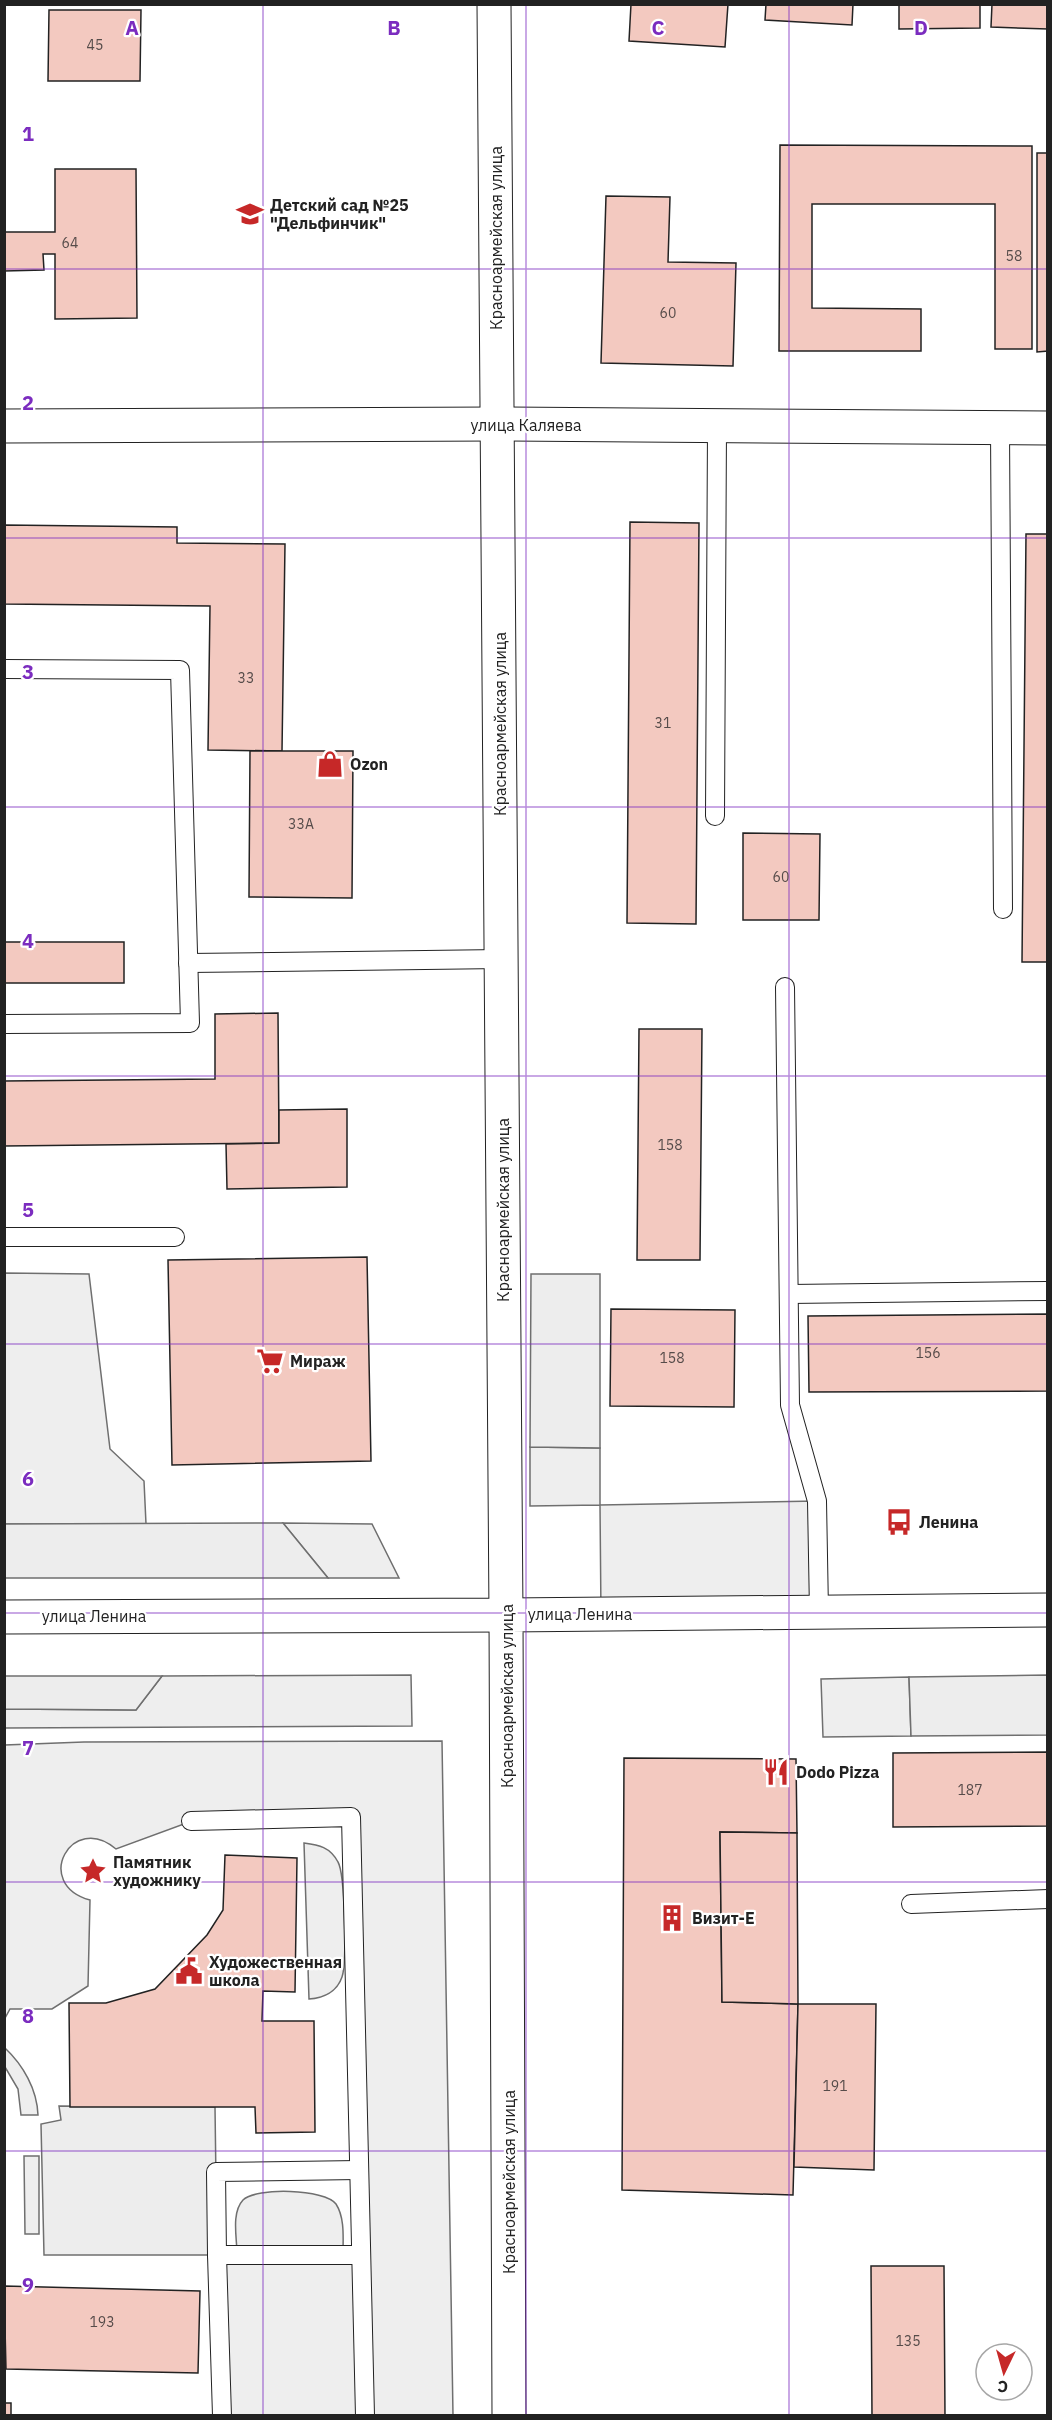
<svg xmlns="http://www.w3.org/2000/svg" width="1052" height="2420" font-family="'IBM Plex Sans',sans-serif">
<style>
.green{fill:#eee;stroke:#6f6f6f;stroke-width:1.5}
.parking{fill:#ededed;stroke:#6f6f6f;stroke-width:1.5}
.building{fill:#f3c9c0;stroke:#222;stroke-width:1.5}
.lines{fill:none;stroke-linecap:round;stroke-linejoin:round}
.service-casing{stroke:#222;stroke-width:20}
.tertiary-casing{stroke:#222;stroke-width:35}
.secondary-casing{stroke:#222;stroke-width:35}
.service{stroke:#fff;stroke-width:18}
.tertiary{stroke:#fff;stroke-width:33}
.secondary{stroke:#fff;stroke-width:33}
.grid{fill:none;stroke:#7b2cbf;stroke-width:1.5;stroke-opacity:0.55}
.labels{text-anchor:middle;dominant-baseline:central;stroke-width:4.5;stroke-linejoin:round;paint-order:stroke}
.number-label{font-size:14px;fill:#564c4a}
.poi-label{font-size:16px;font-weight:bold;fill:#222;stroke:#fff;text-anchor:start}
.street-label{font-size:16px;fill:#222;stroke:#fff}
.grid-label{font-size:20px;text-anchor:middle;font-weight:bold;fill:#7b2cbf;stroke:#fff;stroke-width:4.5;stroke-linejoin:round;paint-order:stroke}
</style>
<rect width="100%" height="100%" fill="#fff"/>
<!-- green -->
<g class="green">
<path d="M5 1273 89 1274 110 1449 144 1481 146 1524H5Z"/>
<path d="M530 1447 600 1448V1505L817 1501 819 1611 601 1615 600 1505 530 1506Z"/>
<path d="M283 1523 372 1524 399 1578H328Z"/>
<path d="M411 1675 412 1726 5 1728 4 1709 136 1710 162 1676Z"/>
<path d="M909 1677 911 1736 823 1737 821 1679Z"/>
<path d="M442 1741 453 2415H222L217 2255 237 2254C237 2238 231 2213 243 2200 256 2187 325 2189 336 2204 345 2218 343 2238 343 2254L360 2255 351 1817 192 1821 116 1849C72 1811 32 1884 90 1900L88 1986 52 2009H10L5 2018V1745L84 1742Z"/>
<path d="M304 1843C319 1845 330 1847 338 1862 345 1874 347 1963 342 1977 337 1992 323 1998 309 1999Z"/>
<path d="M5 2048C23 2065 37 2089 38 2115H21L18 2089 5 2067Z"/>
<path d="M24 2156H39V2234H25Z"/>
</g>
<!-- parking -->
<g class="parking">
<path d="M531 1274H600V1448L530 1447Z"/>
<path d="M283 1523 328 1578H5V1524Z"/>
<path d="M1047 1675V1735L911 1736 909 1677Z"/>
<path d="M4 1676H162L136 1710 5 1709Z"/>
<path d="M59 2106 215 2107 217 2255H44L41 2124 61 2120Z"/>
</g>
<!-- building -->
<g class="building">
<path d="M631 4H728L725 47 629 41Z"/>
<path d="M766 4H853L852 25 765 20Z"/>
<path d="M899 4H980V28L899 29Z"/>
<path d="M992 4H1048V29L991 27Z"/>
<path d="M49 10H141L140 81H48Z"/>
<path d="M780 145 1032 146V349H995V204H812V308L921 309V351H779Z"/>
<path d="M1037 153H1048V351L1037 352Z"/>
<path d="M55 169H136L137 318 55 319V254H43L44 270 4 271V232H55Z"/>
<path d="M606 196 670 197 668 262 736 263 733 366 601 363Z"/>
<path d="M630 522 699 523 696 924 627 923Z"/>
<path d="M4 525 177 527V543L285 544 282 751 208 750 210 606 4 604Z"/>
<path d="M1026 534H1048V962H1022Z"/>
<path d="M250 751H353L352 898 249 897Z"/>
<path d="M743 833 820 834 819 920H743Z"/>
<rect x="4" y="942" width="120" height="41"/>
<path d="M278 1013 279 1143 4 1146V1081L215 1079V1014Z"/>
<path d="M639 1029H702L700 1260H637Z"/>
<path d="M347 1109V1187L227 1189 226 1144 279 1143V1110Z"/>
<path d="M367 1257 371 1461 172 1465 168 1260Z"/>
<path d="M611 1309 735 1310 734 1407 610 1406Z"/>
<path d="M1048 1314V1391L809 1392 808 1316Z"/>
<path d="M1048 1752V1826L893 1827V1753Z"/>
<path d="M624 1758 796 1759 797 1833 720 1832 722 2002 798 2004 793 2195 622 2190Z"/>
<path d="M720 1832 797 1833 798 2004 722 2002Z"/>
<path d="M225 1855 297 1858 295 1992 263 1991 262 2021H314L315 2132 256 2133 255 2107H70L69 2003H106L155 1989 207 1935 223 1910Z"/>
<path d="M798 2004H876L874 2170 794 2167Z"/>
<path d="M871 2266H944L945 2416H872Z"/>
<path d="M4 2286 200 2291 198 2373 6 2369Z"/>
<rect x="4" y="2403" width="7" height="13"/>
</g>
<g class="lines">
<defs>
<g id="service">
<path d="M1000 428 1003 909"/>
<path d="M4 669 180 670 190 1023 4 1024"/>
<path d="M715 816 717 427"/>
<path d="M188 963 501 959"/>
<path d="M785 987 790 1405 817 1501 819 1611"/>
<path d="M4 1237H175"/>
<path d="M789 1294 1048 1291"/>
<path d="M191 1821 351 1817 365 2416"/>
<path d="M911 1904 1048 1899"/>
<path d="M217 2255 216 2172 359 2170"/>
<path d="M222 2416 217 2255H361"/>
</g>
<g id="tertiary">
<path d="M4 426 497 424 1048 428"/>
<path d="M4 1617 506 1615 494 4"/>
</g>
<path id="secondary" d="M509 2416 506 1615 1048 1610"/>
</defs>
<!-- service casing -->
<use href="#service" class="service-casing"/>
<!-- tertiary casing -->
<use href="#tertiary" class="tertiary-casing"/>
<!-- secondary casing -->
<use href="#secondary" class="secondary-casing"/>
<!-- service -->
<use href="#service" class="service"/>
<!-- tertiary -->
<use href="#tertiary" class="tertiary"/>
<!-- secondary -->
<use href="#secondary" class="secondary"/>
</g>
<!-- grid -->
<path class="grid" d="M263 4V2416M526 4V2416M789 4V2416M4 269H1048M4 538H1048M4 807H1048M4 1076H1048M4 1344H1048M4 1613H1048M4 1882H1048M4 2151H1048"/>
<!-- icons -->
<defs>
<symbol id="school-bare" viewBox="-9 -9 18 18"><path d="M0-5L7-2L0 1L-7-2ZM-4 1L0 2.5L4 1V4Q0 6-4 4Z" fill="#c62828" stroke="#fff" stroke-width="2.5" paint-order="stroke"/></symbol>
<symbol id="shop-bare" viewBox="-9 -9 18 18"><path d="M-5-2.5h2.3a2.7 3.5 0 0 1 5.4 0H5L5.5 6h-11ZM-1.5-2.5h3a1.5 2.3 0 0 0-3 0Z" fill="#c62828" stroke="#fff" stroke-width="2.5" paint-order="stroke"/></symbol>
<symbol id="supermarket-bare" viewBox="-9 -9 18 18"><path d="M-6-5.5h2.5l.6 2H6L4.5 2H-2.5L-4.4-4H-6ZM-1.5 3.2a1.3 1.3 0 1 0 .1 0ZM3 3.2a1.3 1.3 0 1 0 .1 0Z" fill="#c62828" stroke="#fff" stroke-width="2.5" paint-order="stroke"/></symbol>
<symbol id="bus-bare" viewBox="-9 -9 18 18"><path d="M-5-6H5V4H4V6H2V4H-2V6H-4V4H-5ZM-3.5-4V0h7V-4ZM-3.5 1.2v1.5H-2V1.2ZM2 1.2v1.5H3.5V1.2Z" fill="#c62828" stroke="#fff" stroke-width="2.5" paint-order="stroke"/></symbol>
<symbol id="restaurant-bare" viewBox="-9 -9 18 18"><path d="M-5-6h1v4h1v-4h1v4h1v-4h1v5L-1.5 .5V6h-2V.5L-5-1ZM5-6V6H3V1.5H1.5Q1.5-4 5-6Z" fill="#c62828" stroke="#fff" stroke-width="2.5" paint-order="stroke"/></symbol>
<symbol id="sight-bare" viewBox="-9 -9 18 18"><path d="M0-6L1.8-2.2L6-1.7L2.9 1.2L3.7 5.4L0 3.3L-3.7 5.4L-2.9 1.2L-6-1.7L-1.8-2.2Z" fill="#c62828" stroke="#fff" stroke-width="2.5" paint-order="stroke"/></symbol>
<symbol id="building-bare" viewBox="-9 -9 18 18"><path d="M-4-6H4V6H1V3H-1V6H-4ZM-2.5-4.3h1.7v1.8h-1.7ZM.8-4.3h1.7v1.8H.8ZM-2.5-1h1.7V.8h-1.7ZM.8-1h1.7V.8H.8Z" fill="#c62828" stroke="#fff" stroke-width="2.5" paint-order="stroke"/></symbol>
<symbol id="civic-bare" viewBox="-9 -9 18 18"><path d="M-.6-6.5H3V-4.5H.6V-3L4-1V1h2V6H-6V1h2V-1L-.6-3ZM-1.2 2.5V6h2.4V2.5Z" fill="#c62828" stroke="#fff" stroke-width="2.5" paint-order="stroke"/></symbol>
</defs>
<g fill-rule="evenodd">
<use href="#school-bare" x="231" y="195" width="38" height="38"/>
<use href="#shop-bare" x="311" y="745" width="38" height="38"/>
<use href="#supermarket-bare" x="251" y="1342" width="38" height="38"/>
<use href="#bus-bare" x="880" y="1503" width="38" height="38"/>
<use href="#restaurant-bare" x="757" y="1753" width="38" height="38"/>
<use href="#sight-bare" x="74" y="1852" width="38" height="38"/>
<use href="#building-bare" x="653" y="1899" width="38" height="38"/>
<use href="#civic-bare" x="170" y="1952" width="38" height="38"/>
</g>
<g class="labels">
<!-- number labels -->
<g class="number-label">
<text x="95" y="45">45</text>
<text x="70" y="243">64</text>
<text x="1014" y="256">58</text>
<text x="668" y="313">60</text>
<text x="246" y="678">33</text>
<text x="663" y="723">31</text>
<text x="301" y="824">33А</text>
<text x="781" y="877">60</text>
<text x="670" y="1145">158</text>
<text x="928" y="1353">156</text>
<text x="672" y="1358">158</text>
<text x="970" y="1790">187</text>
<text x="835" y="2086">191</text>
<text x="102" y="2322">193</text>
<text x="908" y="2341">135</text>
</g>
<!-- poi labels -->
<g class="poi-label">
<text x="270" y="205">Детский сад №25<tspan x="270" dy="18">"Дельфинчик"</tspan></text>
<text x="350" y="764">Ozon</text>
<text x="290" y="1361">Мираж</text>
<text x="919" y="1522">Ленина</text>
<text x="796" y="1772">Dodo Pizza</text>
<text x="113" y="1862">Памятник<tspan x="113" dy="18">художнику</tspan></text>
<text x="692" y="1918">Визит-Е</text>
<text x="209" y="1962">Художественная<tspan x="209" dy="18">школа</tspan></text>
</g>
<!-- street labels -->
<g class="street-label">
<text transform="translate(496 238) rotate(-90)">Красноармейская улица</text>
<text x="526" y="425">улица Каляева</text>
<text transform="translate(500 724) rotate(-90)">Красноармейская улица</text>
<text transform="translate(503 1210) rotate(-90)">Красноармейская улица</text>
<text x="580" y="1614">улица Ленина</text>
<text x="94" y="1616">улица Ленина</text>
<text transform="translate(507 1696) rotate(-90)">Красноармейская улица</text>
<text transform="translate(509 2182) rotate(-90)">Красноармейская улица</text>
</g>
</g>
<g class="grid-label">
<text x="132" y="35">A</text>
<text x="394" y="35">B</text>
<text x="658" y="35">C</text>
<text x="921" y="35">D</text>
<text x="28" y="141">1</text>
<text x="28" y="410">2</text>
<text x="28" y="679">3</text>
<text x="28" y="948">4</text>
<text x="28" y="1217">5</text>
<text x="28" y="1486">6</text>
<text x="28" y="1755">7</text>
<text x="28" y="2023">8</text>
<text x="28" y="2292">9</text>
</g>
<!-- border -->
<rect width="1052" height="2420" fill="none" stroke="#222222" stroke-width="12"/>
<!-- north arrow -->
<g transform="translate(1004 2372) rotate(185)"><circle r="28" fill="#ffffff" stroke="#a7a7a7" stroke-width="1.5"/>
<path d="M0-4.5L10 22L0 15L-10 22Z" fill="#c62828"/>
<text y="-9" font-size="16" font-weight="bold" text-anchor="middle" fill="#222222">С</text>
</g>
</svg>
